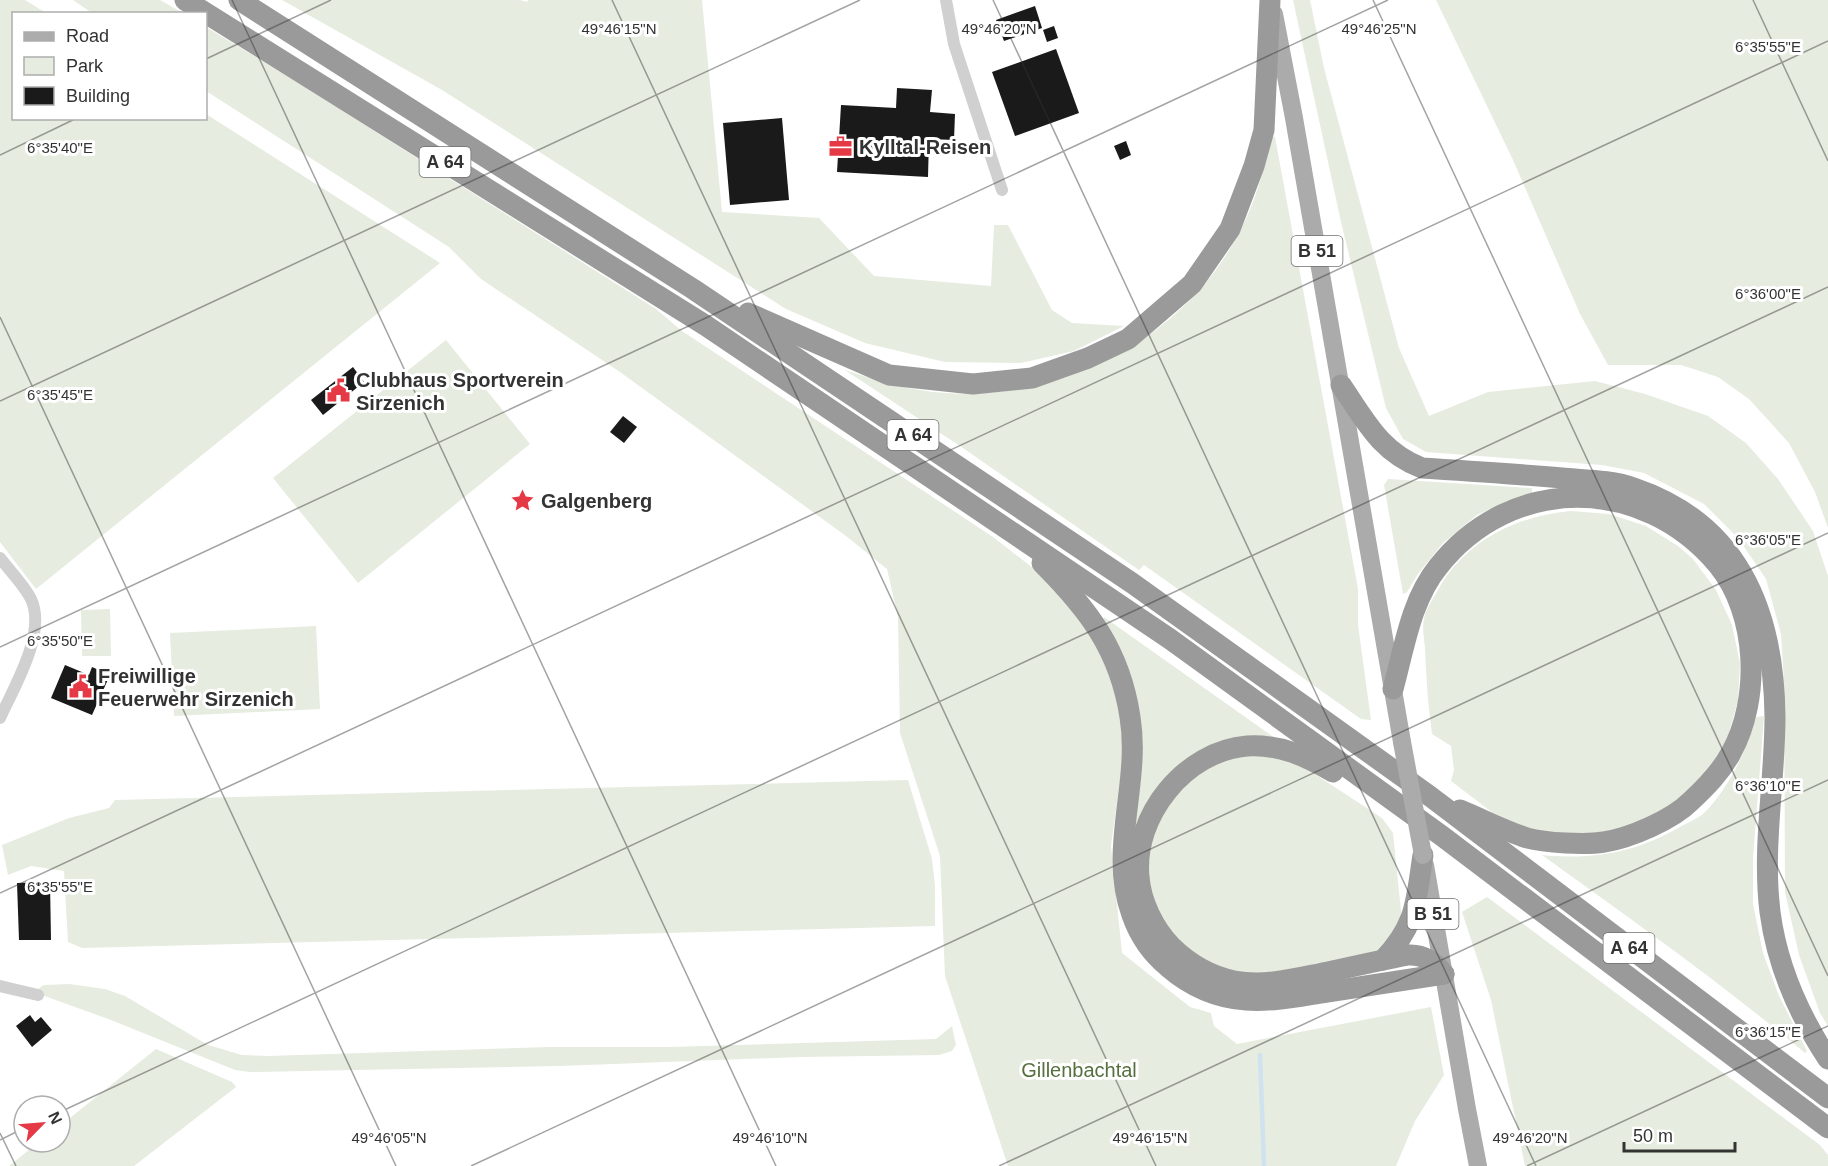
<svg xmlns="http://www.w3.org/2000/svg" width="1828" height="1166" font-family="Arial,sans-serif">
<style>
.green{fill:#e6ecdf}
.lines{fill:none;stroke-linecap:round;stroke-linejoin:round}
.stream{stroke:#cfe2ee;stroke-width:4.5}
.building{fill:#1a1a1a}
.minor{stroke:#d0d0d0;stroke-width:12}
.primary{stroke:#ababab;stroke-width:18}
.motorway{stroke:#9a9a9a;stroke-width:21}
.primary-bridge{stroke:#ababab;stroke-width:18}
.ticks{fill:none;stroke:#333;stroke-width:1.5;stroke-opacity:0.45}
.labels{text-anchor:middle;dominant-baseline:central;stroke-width:6;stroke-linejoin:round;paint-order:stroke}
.shield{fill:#fff;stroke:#707070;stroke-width:1.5}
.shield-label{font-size:18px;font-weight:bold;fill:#333}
.poi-label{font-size:20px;font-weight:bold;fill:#333;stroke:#fff;text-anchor:start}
.park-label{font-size:20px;fill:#56703f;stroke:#fff}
.ticks-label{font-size:15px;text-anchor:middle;fill:#333;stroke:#fff;stroke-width:6;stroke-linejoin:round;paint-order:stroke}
</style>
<rect width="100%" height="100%" fill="#fff"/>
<!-- green -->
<g class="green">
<path d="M0 0H25L46 13 14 14V118H206V114L440 263 36 589 0 542Z"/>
<path d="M73 0H160L183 13H92Z"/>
<path d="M282 0H520L527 2 528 0H702L722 212 819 218 874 276 991 286 994 225H1008L1052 310 1072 323 1124 326 1074 351 1021 363 945 362 865 343 786 309 442 90Z"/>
<path d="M1293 0H1310L1324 68 1399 348 1429 416 1488 392 1595 381 1645 394 1708 416 1746 443 1778 479 1813 531 1828 576V1026L1820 1013 1799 955 1785 892 1784 681 1781 634 1766 579 1738 538 1704 504 1644 473 1602 465 1426 452 1403 439 1386 408 1341 222Z"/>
<path d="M1436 0H1828V528L1815 492 1789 443 1749 399 1718 377 1681 365H1608L1580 314 1513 160Z"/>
<path d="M206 27 300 84 656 309 682 331 993 537 1051 582 1085 618 1120 701 1123 759 1111 846 1122 953 1190 1007 1211 1013 1214 1026 1237 1044 1431 1007 1444 1075 1415 1121 1396 1166H1008L945 976 940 856 900 733 898 617 887 569 846 536 620 372 481 279 449 247 206 91Z"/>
<path d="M1271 136 1275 137 1358 589V625L1371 720 1361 719 1144 565 1139 570 963 448 845 370C878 381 911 391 946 393 1064 401 1186 337 1240 231 1256 201 1264 169 1271 136Z"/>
<path d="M446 340 530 444 358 583 273 478Z"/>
<path d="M1388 479 1532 488V493L1505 502 1477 515 1443 543 1418 574 1407 592 1403 594 1384 485Z"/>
<path d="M1571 511 1609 514 1646 526 1678 546 1693 559 1716 590 1732 625 1740 663 1738 701 1727 739 1718 756 1695 787 1648 821 1590 837 1530 830 1493 813 1451 781 1454 770 1451 746 1432 734C1428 705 1426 677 1425 647 1424 639 1422 628 1424 619 1425 610 1433 599 1438 590 1465 541 1516 516 1571 511Z"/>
<path d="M110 609 111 656H82L81 610Z"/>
<path d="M1104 617 1275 738 1216 747 1137 830 1130 827 1135 801 1103 621Z"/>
<path d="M316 626 320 709 174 716 170 633Z"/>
<path d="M1764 716 1753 858V904L1763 953 1779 996 1807 1051 1805 1053C1721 983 1631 919 1542 855 1594 860 1634 853 1680 827 1687 823 1697 819 1704 813 1730 787 1746 751 1756 717Z"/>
<path d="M1247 755 1272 757 1307 769 1382 818 1393 833 1401 911 1400 923 1394 938 1372 954 1264 976 1230 973 1202 961 1161 922 1151 893 1146 864 1150 833 1187 779 1212 764Z"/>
<path d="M908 780 932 859 935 886V926L82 948 68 942 64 871 31 866 8 875 2 845 69 818 109 808 115 800Z"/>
<path d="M1487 897 1820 1145 1828 1155V1166H1525L1491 1000 1462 912Z"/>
<path d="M69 984 105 989 125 996 208 1045 242 1055 268 1056 549 1047H670L936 1039 952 1026 956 1045 952 1051 939 1055 800 1057 560 1066 250 1072 235 1070 111 1020 39 994V988L44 985Z"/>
<path d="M156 1049 232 1082 236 1087 134 1166H9L39 1142H60V1126Z"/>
</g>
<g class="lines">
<!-- stream -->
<path class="stream" d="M1260 1055 1264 1166"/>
</g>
<!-- building -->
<g class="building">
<path d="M1035 6 1042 28 1004 41 996 20Z"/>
<path d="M1054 26 1058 38 1047 42 1043 30Z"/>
<path d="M1056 49 1079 113 1015 136 992 72Z"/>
<path d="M897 88 932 90 930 112 955 114 954 140 929 139 928 177 837 172 841 105 896 108Z"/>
<path d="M782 118 789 200 730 205 723 123Z"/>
<path d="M1126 141 1131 155 1120 160 1114 146Z"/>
<path d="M353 367 364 382 323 415 311 400Z"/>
<path d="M623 416 637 427 624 443 610 432Z"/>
<path d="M65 665 89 675 92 667 110 675 92 715 51 698Z"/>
<path d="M50 882 51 940H19L17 883Z"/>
<path d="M30 1015 35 1022 41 1017 52 1030 32 1047 16 1026Z"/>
</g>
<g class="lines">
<!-- minor -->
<g class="minor">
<path d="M946 0 954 44 1002 190"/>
<path d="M0 558C10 571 24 585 31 599 47 633 14 687 0 718"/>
<path d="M0 986 38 995"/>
</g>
<!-- primary -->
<g class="primary">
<path d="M1274 14 1294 118 1402 742"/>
<path d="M1425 865 1467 1109 1478 1166"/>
</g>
<!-- motorway -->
<g class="motorway">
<path d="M185 0 705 325 1170 639 1442 836 1828 1128"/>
<path d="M239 0 693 289 1132 583 1431 797 1828 1098"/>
<path d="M748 313 889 375 973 384 1032 378 1088 358 1128 339 1192 284 1230 229 1254 166 1264 130 1270 0"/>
<path d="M1341 385C1365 420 1380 452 1422 468 1468 471 1515 474 1562 478 1585 480 1612 480 1634 488 1740 524 1774 613 1775 717 1775 782 1762 847 1770 912 1777 965 1799 1015 1828 1059"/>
<path d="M1042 563C1088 609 1120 650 1130 717 1141 784 1108 849 1132 915 1139 935 1151 953 1168 967 1190 986 1216 998 1246 1000 1273 1002 1300 996 1327 992 1366 986 1405 980 1444 974"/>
<path d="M1393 689C1404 649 1411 600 1438 567 1511 474 1643 475 1718 565 1758 614 1761 699 1731 753 1721 772 1706 787 1691 801 1672 820 1630 838 1604 842 1586 845 1545 843 1527 838 1505 831 1482 819 1460 810"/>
<path d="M1333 772C1306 756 1279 744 1247 746 1185 751 1133 816 1139 877 1141 902 1154 928 1171 946 1188 963 1210 976 1234 981 1266 987 1297 978 1328 972 1355 966 1382 960 1408 955 1424 954 1434 962 1444 974"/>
<path d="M1383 960C1417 925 1416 900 1423 855"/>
</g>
<!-- primary-bridge -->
<path class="primary-bridge" d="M1402 742 1423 855"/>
</g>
<!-- ticks -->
<path class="ticks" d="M232 0 776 1166M612 0 1156 1166M993 0 1536 1166M1373 0 1828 976M1753 0 1828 161M206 59 331 0M0 155 77 118M0 317 396 1166M0 401 860 0M0 647 1388 0M0 893 1828 41M60 1112 1828 287M0 1133 16 1166M0 1140 24 1128M471 1166 1828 533M999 1166 1828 780M1527 1166 1828 1026"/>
<!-- icons -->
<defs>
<symbol id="office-bare" viewBox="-9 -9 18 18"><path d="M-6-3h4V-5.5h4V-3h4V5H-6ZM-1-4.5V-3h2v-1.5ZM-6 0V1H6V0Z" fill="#e63946" stroke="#fff" stroke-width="2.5" paint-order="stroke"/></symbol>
<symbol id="civic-bare" viewBox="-9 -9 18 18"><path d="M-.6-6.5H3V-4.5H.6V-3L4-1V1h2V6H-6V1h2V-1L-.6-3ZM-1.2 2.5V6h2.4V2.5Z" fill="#e63946" stroke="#fff" stroke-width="2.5" paint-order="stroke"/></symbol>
<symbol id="sight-bare" viewBox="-9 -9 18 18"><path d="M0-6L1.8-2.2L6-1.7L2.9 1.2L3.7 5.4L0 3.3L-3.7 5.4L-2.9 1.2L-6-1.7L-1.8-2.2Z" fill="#e63946" stroke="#fff" stroke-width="2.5" paint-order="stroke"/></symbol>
</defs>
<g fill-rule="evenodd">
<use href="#office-bare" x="824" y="130" width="33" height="33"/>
<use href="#civic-bare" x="322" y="374" width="33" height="33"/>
<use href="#sight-bare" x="506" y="484" width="33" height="33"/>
<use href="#civic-bare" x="64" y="670" width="33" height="33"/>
</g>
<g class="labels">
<!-- shield labels -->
<g class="shield">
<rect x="419.5" y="147" width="51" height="30" rx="4.5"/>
<rect x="1291.5" y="236" width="51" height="30" rx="4.5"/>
<rect x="887.5" y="420" width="51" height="30" rx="4.5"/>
<rect x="1407.5" y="899" width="51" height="30" rx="4.5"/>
<rect x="1603.5" y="933" width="51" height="30" rx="4.5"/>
</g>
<g class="shield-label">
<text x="445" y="162">A 64</text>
<text x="1317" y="251">B 51</text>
<text x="913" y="435">A 64</text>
<text x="1433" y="914">B 51</text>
<text x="1629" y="948">A 64</text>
</g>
<!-- poi labels -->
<g class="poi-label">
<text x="859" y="147">Kylltal-Reisen</text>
<text x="356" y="380">Clubhaus Sportverein<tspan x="356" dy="23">Sirzenich</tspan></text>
<text x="541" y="501">Galgenberg</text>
<text x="98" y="676">Freiwillige<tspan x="98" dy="23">Feuerwehr Sirzenich</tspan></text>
</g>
<!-- park labels -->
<g class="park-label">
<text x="1079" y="1070">Gillenbachtal</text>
</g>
</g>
<g class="ticks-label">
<text x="619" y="34">49°46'15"N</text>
<text x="999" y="34">49°46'20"N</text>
<text x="1379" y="34">49°46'25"N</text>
<text x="1768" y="52">6°35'55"E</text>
<text x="60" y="153">6°35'40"E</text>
<text x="1768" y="299">6°36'00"E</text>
<text x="60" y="400">6°35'45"E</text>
<text x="1768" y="545">6°36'05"E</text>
<text x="60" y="646">6°35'50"E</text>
<text x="1768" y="791">6°36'10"E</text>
<text x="60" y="892">6°35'55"E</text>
<text x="1768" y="1037">6°36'15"E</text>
<text x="389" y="1143">49°46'05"N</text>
<text x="770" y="1143">49°46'10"N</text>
<text x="1150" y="1143">49°46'15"N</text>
<text x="1530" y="1143">49°46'20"N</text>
</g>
<!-- legend -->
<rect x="12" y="12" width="195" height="108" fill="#ffffff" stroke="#adadad" stroke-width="1.5"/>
<rect x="24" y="32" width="30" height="9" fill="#ababab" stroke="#adadad" stroke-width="1.5"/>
<text x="66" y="42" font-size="18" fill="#333333">Road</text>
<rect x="24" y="57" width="30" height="18" fill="#e6ecdf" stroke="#adadad" stroke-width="1.5"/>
<text x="66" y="72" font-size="18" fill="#333333">Park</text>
<rect x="24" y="87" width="30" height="18" fill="#1a1a1a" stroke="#adadad" stroke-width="1.5"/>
<text x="66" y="102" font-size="18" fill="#333333">Building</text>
<!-- north arrow -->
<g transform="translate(42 1124) rotate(65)"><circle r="28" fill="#ffffff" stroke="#adadad" stroke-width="1.5"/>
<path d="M0-4.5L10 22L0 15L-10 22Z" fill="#e63946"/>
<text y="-9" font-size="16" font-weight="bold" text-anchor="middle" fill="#333333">N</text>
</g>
<!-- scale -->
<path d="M1624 1142v9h111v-9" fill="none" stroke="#333333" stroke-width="3"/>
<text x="1633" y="1142" font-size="18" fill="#333333" stroke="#ffffff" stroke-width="4.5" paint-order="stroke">50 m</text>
</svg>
